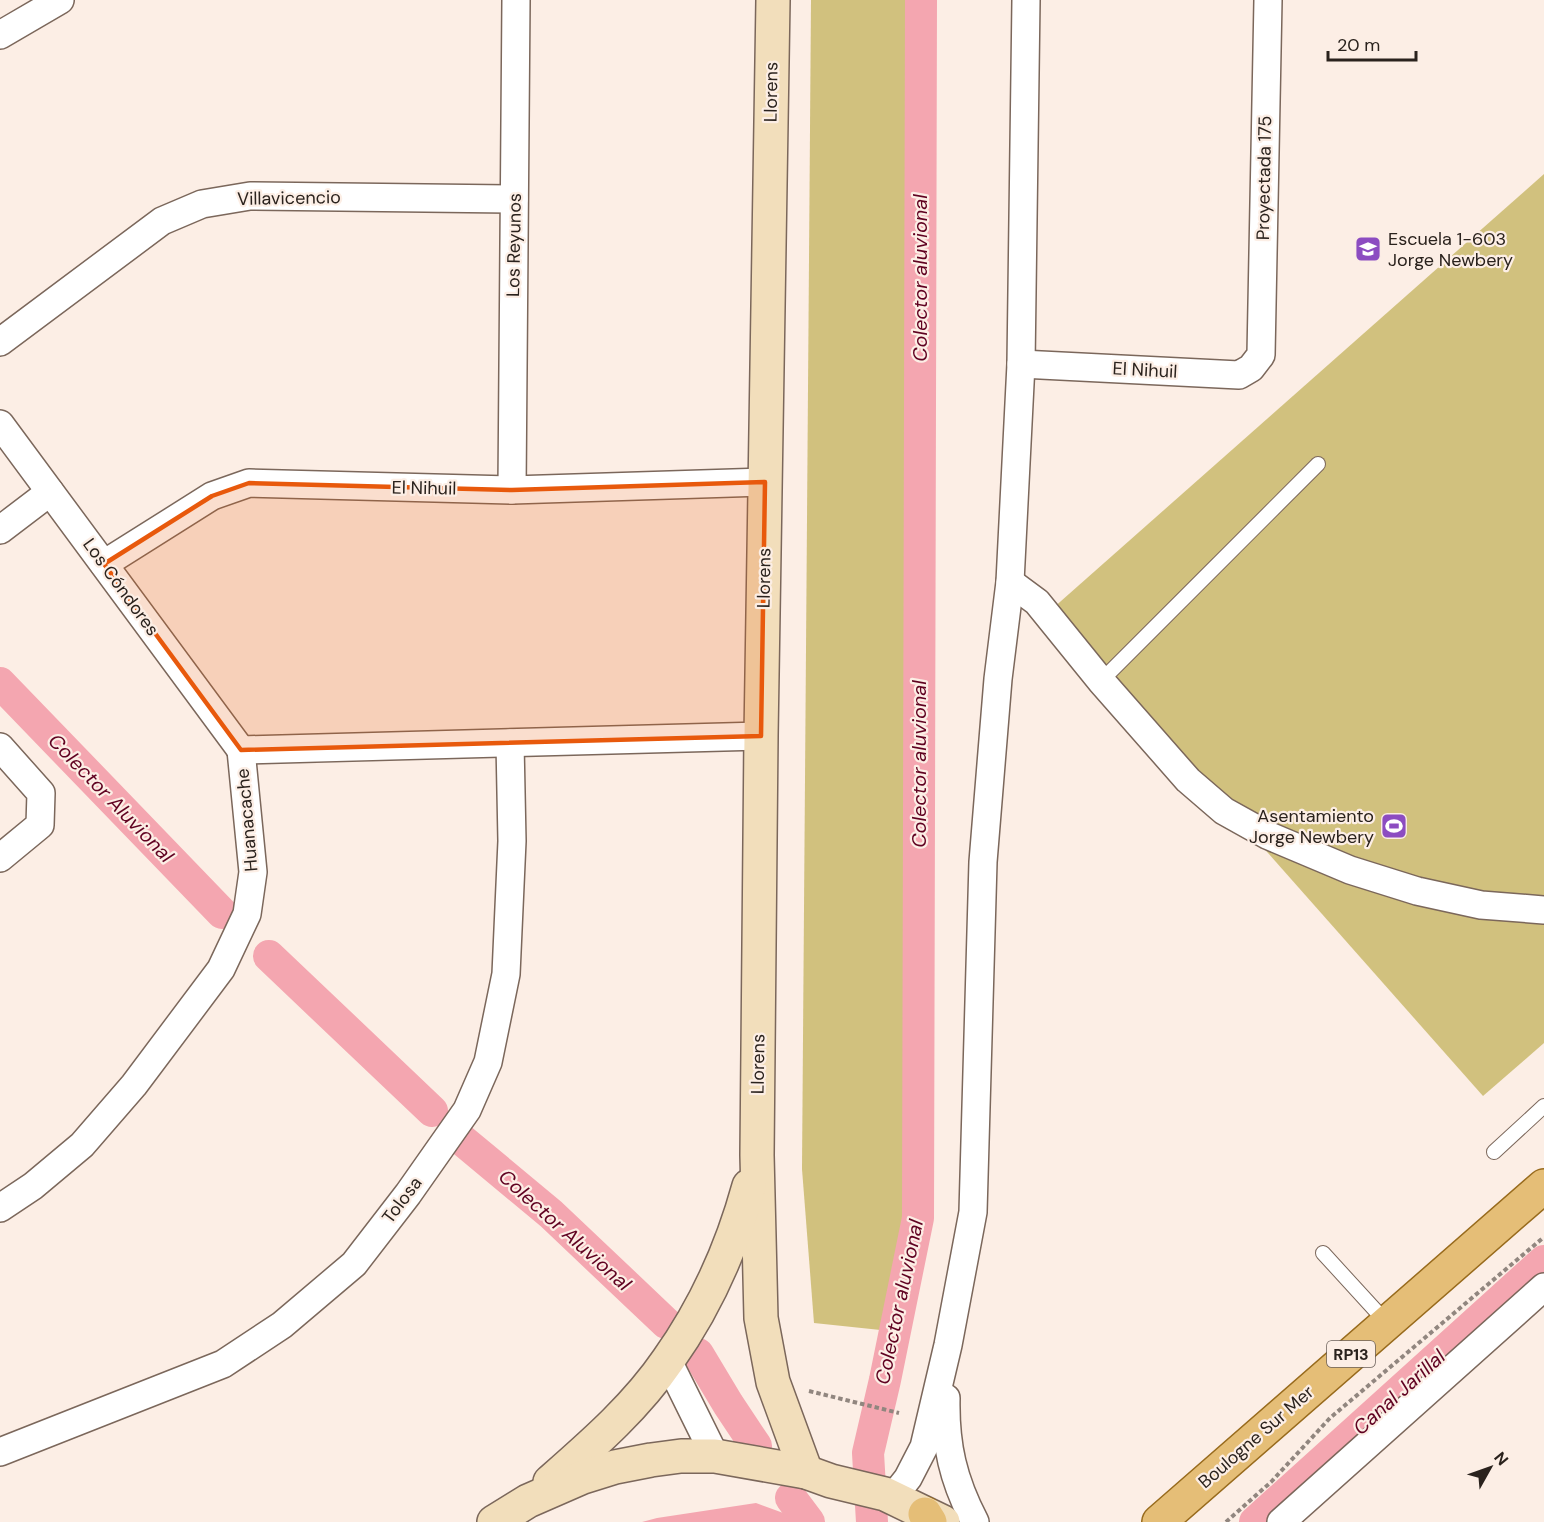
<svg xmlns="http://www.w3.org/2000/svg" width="1544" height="1522" font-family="'DM Sans',sans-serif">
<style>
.green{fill:#d1c17e}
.water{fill:#f4a6b0}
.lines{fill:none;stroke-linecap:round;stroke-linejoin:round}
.canal{stroke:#f4a6b0;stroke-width:32}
.lane-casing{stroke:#7b675b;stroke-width:16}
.street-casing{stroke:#7b675b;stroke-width:30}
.secondary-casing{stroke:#7b675b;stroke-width:36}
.primary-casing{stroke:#986b1d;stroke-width:36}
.path{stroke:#91867f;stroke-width:4;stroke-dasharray:4.5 3;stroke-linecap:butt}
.lane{stroke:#fff;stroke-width:14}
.street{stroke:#fff;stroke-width:27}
.secondary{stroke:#f2debb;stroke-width:33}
.primary{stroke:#e5be77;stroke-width:33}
.marked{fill:#e8590c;fill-opacity:0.2;stroke:#e8590c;stroke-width:4.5;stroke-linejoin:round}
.labels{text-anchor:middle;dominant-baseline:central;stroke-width:4.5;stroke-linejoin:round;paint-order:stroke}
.shield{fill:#fceee5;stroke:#695f59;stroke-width:1.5}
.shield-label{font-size:16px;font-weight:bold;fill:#2a221d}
.street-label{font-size:18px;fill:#2a221d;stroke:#fceee5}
.poi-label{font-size:18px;fill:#2a221d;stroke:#fceee5;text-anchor:start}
.water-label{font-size:20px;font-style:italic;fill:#600221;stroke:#fceee5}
</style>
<rect width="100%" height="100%" fill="#fceee5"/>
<!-- green -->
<g class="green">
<path d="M811 0H906L929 1232 909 1333 814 1323 802 1169Z"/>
<path d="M1544 174V1043L1483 1096 1052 609Z"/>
</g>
<!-- water -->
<path class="water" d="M756 1503 808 1522H642L657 1518Z"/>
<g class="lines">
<!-- canal -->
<g class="canal">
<path d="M0 683 222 913"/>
<path d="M269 956 432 1111"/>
<path d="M462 1140 551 1214 666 1323"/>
<path d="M698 1354 728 1404 756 1446"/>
<path d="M791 1498 809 1522"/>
<path d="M872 1522 868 1453 885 1380 918 1218 921 0"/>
<path d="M1255 1522 1544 1261"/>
</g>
<defs>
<g id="lane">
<path d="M1101 681 1318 464"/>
<path d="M1494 1152 1544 1106"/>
<path d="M1323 1253 1387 1323"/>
</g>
<g id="street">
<path d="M0 35 60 0"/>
<path d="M0 342 162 221 202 204 250 196 514 199"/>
<path d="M1021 364 1239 375 1251 368 1261 355 1268 0"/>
<path d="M0 424 241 750"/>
<path d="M512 490 516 0"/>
<path d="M0 530 50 492"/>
<path d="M104 564 212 496 249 483 512 490 765 482"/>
<path d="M1010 582 1037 602 1101 681 1188 780 1224 811 1267 835 1350 870 1417 891 1481 905 1544 910"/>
<path d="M0 747 41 793 40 825 0 858"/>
<path d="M241 750 761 736"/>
<path d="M0 1208 33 1186 82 1145 134 1085 221 969 247 914 253 872 241 750"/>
<path d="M668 1361 715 1456"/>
<path d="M946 1398C945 1445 953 1480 975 1522"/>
<path d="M0 1452 223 1364 282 1325 354 1264 408 1194 467 1110 488 1062 506 974 512 841 510 743"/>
<path d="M893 1497 908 1478 924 1447 948 1345 973 1212 983 862 998 679 1010 582 1021 364 1026 0"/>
<path d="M1281 1522 1544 1287"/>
</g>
<g id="secondary">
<path d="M773 0 761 736 757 1155 761 1318 773 1382 806 1472"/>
<path d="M550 1482C592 1445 636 1407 668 1360 705 1308 732 1248 749 1186"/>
<path d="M494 1522 528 1501 583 1477 615 1467 651 1460 681 1456H715L806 1472 831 1481 885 1494 943 1522"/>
</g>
<g id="primary">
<path d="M925 1514 930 1522"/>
<path d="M1159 1522 1544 1186"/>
</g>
</defs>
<!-- lane casing -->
<use href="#lane" class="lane-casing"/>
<!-- street casing -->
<use href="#street" class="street-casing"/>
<!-- secondary casing -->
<use href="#secondary" class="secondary-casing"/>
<!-- primary casing -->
<use href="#primary" class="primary-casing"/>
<!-- path -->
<g class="path">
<path d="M809 1391 899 1413"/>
<path d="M1226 1522 1271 1482 1330 1418 1544 1237"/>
</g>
<!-- lane -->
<use href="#lane" class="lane"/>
<!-- street -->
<use href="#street" class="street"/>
<!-- secondary -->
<use href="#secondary" class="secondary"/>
<!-- primary -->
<use href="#primary" class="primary"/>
</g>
<!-- marked area -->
<path class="marked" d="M765 482 761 736 241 750 104 564 212 496 249 483 512 490Z"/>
<!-- icons -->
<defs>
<symbol id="school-square" viewBox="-11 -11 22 22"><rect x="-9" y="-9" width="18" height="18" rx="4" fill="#8c4cc1" stroke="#fceee5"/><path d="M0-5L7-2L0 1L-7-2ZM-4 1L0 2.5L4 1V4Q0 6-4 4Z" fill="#fff"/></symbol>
<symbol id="stadium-square" viewBox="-11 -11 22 22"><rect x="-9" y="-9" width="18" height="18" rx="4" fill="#8c4cc1" stroke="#fceee5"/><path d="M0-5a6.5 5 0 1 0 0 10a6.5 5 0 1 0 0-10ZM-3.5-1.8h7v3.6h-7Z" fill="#fff"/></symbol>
</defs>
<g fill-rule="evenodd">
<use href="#school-square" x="1353" y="234" width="30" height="30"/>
<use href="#stadium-square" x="1379" y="811" width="30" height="30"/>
</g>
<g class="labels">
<!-- shield labels -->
<rect class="shield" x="1327" y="1341" width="48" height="26" rx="4.5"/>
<g class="shield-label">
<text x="1351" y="1354">RP13</text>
</g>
<!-- street labels -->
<g class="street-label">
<text transform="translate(771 92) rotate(-89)">Llorens</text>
<text transform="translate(1264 178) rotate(-89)">Proyectada 175</text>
<text transform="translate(289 198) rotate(-1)">Villavicencio</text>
<text transform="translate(514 245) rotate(-89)">Los Reyunos</text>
<text transform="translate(1145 370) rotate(3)">El Nihuil</text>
<text transform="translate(424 488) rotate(1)">El Nihuil</text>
<text transform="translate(764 578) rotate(-89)">Llorens</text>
<text transform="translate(121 587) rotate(54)">Los Cóndores</text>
<text transform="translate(247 820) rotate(-95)">Huanacache</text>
<text transform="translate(758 1064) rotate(-89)">Llorens</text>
<text transform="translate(402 1200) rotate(-53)">Tolosa</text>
<text transform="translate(1256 1437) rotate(-41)">Boulogne Sur Mer</text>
</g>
<!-- poi labels -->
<g class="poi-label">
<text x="1388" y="239">Escuela 1-603<tspan x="1388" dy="21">Jorge Newbery</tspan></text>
<text x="1374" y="816" text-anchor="end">Asentamiento<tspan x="1374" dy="21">Jorge Newbery</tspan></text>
</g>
<!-- water labels -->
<g class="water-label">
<text transform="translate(920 278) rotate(-90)">Colector aluvional</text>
<text transform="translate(919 764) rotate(-90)">Colector aluvional</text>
<text transform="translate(111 798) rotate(46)">Colector Aluvional</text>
<text transform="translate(565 1230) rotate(42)">Colector Aluvional</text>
<text transform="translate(899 1302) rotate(-78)">Colector aluvional</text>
<text transform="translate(1399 1392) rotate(-42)">Canal Jarillal</text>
</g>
</g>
<!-- north arrow -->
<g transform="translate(1490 1468) rotate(50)" stroke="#fceee5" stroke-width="4.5" paint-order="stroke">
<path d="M0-4.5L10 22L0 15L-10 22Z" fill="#2a221d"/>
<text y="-9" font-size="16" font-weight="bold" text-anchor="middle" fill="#2a221d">N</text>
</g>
<!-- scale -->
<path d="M1328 51v9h88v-9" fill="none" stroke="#2a221d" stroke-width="3"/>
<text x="1337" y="51" font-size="18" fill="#2a221d" stroke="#fceee5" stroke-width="4.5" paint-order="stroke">20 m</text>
</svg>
